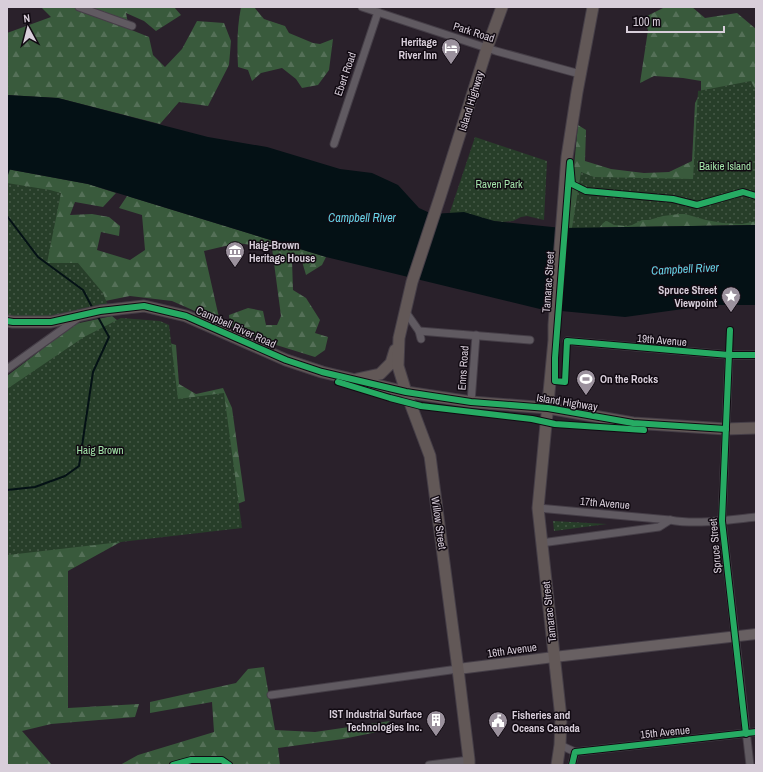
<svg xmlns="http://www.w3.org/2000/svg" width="763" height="772" font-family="'Archivo Narrow',sans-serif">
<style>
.forest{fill:url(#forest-firs)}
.park{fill:url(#park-dots)}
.water{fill:#041115}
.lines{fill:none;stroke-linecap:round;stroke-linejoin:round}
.stream{stroke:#041115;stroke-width:2}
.street-casing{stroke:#453e47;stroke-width:9}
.secondary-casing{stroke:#453e47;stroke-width:12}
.primary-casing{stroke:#453e47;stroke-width:13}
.street{stroke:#605a61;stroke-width:7}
.secondary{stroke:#686062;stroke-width:10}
.primary{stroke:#625857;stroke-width:11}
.cycleway-casing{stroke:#110a12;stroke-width:8}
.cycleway{stroke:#26ab63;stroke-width:6}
.labels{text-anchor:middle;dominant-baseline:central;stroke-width:3;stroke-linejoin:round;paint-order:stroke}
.street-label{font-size:11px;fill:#d8ceda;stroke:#110a12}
.poi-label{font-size:11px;font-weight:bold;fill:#d8ceda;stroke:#110a12;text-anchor:end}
.park-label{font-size:11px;fill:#a3e3a9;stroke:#110a12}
.water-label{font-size:12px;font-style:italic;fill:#67d3e7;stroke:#110a12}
</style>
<defs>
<pattern id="forest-firs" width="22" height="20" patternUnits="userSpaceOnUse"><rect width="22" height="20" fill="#395a3c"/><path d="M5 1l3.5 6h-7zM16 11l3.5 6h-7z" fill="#557058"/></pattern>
<pattern id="park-dots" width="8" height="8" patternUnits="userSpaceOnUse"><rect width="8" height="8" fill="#273e29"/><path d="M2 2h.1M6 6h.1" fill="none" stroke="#465947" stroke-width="1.8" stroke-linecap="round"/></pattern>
</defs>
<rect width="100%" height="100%" fill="#2a212b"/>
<!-- forest -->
<g class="forest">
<path d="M41 7H174L181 15 156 31 144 21 126 13 129 29 149 37 153 55 165 67 182 49 197 21 224 23 231 41 229 65 208 106 179 102 160 124 58 98 7 95V33L51 17Z"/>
<path d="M241 7H254L264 19 285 26 289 33 313 43 320 44 333 39 329 70 318 85 302 88 296 79 282 68 261 73 252 81 248 70 238 67C237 46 237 27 241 7Z"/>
<path d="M665 7H692L705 18 737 13 756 29V225L568 228 578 125 586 130 585 161 611 169 644 173 669 172 692 161 695 103 701 91V81L683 78 654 76 640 83 648 30 643 18Z"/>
<path d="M7 169 88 184 116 193 103 207 75 202 70 215 92 214 109 217 120 226 119 236 101 232 97 250 130 260 145 250 142 215 119 208 127 196 326 257 322 265 306 275 301 258 292 260 293 290 306 298 320 320 315 333 328 337 325 350 315 357 273 344 230 326 229 315 248 308 263 311 266 325H277L281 316 272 248 238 243 204 251 220 322 172 301 130 296 90 304 7 254Z"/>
<path d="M112 316 124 326 153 338 176 345 179 384 196 394 223 388 232 408 245 501 188 523 153 524 68 571V708L139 704 135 717 51 724 22 731 52 765H7V376L75 324Z"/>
<path d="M264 667 275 730 315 732 390 721 377 732 343 739 278 748 280 765H120L138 755 214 732 212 702 150 713V702L236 683 248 669Z"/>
</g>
<!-- park -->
<g class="park">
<path d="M751 81 756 91V221L742 224 723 223 706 220 685 214H679L663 216 649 220H642L632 225 627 226 614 225 607 221C602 222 601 227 598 229L572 228 581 172 594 177 693 179 698 91Z"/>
<path d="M475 137 547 161 544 220 527 216 521 217 513 221 502 222 449 215Z"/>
<path d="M7 183 50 190 61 193 47 263H78L103 293 109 308 7 323Z"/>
<path d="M121 318 160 321 169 325 178 399 224 393 242 528 8 555 7 545V389L84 337Z"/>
<path d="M553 521 607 524 554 531Z"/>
</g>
<!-- water -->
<path class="water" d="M7 95 58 98 208 137 267 147 340 169 372 173 398 185 419 208 432 214 464 212 494 221 562 228 756 225V305H712L625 317 540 309 326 257 88 184 7 169Z"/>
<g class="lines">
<!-- stream -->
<g class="stream">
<path d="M7 175 9 169"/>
<path d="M7 216 38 257 83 290 92 307"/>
<path d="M7 490 35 487 65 476 79 466 93 372 109 337 98 317"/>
</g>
<defs>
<g id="street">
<path d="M79 7 132 26"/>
<path d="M362 7 496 51 580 74"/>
<path d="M334 144 378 12"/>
<path d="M405 311 419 331 421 339"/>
<path d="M419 331 530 340"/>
<path d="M567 341 729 355H756"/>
<path d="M729 355 722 521 750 765"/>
<path d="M7 369 78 318"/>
<path d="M471 402 476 335"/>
<path d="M538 508 670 520C697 525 729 520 756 517"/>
<path d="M541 543 659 527 670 520"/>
<path d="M271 695 458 669"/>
<path d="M560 745 575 752 756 732"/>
<path d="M429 765 469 760"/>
<path d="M572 765 575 752"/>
</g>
<path id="secondary" d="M458 669 554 657 756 634"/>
<g id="primary">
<path d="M7 321 13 322H51L100 311 144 306 186 316 286 360 322 372 406 392 471 402 548 408 633 423 726 429 756 428"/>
<path d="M357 379 380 374 391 363 395 350"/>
<path d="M469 765V760L458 669 430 456 406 392 398 366 399 338 412 282 440 197 487 48 502 7"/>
<path d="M557 765 560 745 561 718 538 508 554 340V325L567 157 577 92 593 7"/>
</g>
</defs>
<!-- street casing -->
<use href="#street" class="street-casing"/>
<!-- secondary casing -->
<use href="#secondary" class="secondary-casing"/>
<!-- primary casing -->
<use href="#primary" class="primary-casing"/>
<!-- street -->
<use href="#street" class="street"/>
<!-- secondary -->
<use href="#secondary" class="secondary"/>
<!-- primary -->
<use href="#primary" class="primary"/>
<defs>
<g id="cycleway">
<path d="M756 196 743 192 697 205 673 199 586 191 572 184 570 162 555 358V381L565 382 567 341 729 355H756"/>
<path d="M7 321 13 322H51L100 311 144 306 186 316 286 360 322 372 406 392 471 402 548 408 633 423 726 429"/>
<path d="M730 330 722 521 746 734"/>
<path d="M338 382 390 398 421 406 532 419 555 424 644 430"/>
<path d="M173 765 191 760H222L229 765"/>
<path d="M572 765 575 752 756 732"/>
</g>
</defs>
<!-- cycleway casing -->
<use href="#cycleway" class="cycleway-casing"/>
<!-- cycleway -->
<use href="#cycleway" class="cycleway"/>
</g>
<!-- icons -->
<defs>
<symbol id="hotel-pin" viewBox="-11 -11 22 30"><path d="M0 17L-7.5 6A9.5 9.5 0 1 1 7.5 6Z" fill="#9b919d" stroke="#110a12"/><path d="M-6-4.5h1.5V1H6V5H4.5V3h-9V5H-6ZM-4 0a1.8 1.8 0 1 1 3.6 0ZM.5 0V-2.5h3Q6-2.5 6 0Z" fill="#fff"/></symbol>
<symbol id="museum-pin" viewBox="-11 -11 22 30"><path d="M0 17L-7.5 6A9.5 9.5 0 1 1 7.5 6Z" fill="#9b919d" stroke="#110a12"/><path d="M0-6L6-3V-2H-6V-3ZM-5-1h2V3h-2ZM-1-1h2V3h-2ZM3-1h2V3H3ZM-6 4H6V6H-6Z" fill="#fff"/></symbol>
<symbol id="sight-pin" viewBox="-11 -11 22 30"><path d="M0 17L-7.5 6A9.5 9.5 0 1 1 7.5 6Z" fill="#9b919d" stroke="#110a12"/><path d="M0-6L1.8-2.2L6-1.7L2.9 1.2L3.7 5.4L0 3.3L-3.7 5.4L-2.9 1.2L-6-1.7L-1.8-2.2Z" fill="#fff"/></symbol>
<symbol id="stadium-pin" viewBox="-11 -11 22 30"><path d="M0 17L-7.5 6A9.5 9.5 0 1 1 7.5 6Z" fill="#9b919d" stroke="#110a12"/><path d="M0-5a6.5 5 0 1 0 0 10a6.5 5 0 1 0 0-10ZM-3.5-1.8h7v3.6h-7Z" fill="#fff"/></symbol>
<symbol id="building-pin" viewBox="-11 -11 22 30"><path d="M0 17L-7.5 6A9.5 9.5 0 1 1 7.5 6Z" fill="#9b919d" stroke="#110a12"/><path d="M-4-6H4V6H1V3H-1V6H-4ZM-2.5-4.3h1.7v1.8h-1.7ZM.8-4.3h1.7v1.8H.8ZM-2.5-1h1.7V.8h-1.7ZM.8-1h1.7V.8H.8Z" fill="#fff"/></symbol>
<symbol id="civic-pin" viewBox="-11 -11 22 30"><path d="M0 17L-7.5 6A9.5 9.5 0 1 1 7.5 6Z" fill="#9b919d" stroke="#110a12"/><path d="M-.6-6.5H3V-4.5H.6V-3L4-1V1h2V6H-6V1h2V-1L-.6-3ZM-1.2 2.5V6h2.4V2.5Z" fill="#fff"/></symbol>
</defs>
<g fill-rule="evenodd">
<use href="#hotel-pin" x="440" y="37" width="22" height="30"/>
<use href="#museum-pin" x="224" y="240" width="22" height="30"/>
<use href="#sight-pin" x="720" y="285" width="22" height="30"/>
<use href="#stadium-pin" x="575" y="368" width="22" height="30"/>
<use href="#building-pin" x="425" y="709" width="22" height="30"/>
<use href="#civic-pin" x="487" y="710" width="22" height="30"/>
</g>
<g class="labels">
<!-- street labels -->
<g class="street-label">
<text transform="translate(474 32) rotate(18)">Park Road</text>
<text transform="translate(345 74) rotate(-71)">Ebert Road</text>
<text transform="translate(471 101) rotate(-73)">Island Highway</text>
<text transform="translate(548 282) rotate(-86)">Tamarac Street</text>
<text transform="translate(236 327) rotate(24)">Campbell River Road</text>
<text transform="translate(662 340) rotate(5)">19th Avenue</text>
<text transform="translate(463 368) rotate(-86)">Enns Road</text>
<text transform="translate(567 402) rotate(9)">Island Highway</text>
<text transform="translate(605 503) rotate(5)">17th Avenue</text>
<text transform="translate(439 523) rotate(82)">Willow Street</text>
<text transform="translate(715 546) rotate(-95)">Spruce Street</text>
<text transform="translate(549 612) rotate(-96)">Tamarac Street</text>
<text transform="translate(512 650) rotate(-8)">16th Avenue</text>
<text transform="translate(665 732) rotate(-6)">15th Avenue</text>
</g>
<!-- poi labels -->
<g class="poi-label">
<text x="437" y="42">Heritage<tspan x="437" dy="13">River Inn</tspan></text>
<text x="249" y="245" text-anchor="start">Haig-Brown<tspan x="249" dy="13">Heritage House</tspan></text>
<text x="717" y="290">Spruce Street<tspan x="717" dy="13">Viewpoint</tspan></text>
<text x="600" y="379" text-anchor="start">On the Rocks</text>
<text x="422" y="714">IST Industrial Surface<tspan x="422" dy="13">Technologies Inc.</tspan></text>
<text x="512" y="715" text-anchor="start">Fisheries and<tspan x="512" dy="13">Oceans Canada</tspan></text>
</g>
<!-- park labels -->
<g class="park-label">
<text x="725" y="166">Baikie Island</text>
<text x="499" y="184">Raven Park</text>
<text x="100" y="450">Haig Brown</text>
</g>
<!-- water labels -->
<g class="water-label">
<text x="362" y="218">Campbell River</text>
<text transform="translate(685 269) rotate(-3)">Campbell River</text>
</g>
</g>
<!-- border -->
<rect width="763" height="772" fill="none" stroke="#d8ceda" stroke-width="16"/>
<!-- north arrow -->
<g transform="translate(28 28) rotate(353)" stroke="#110a12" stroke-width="3" paint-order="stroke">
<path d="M0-3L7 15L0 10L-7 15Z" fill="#d8ceda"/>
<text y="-6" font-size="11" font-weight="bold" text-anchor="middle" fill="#d8ceda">N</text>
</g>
<!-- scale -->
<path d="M627 26v6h97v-6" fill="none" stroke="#d8ceda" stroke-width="2"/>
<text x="633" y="26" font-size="12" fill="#d8ceda" stroke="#110a12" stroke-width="3" paint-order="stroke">100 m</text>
</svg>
